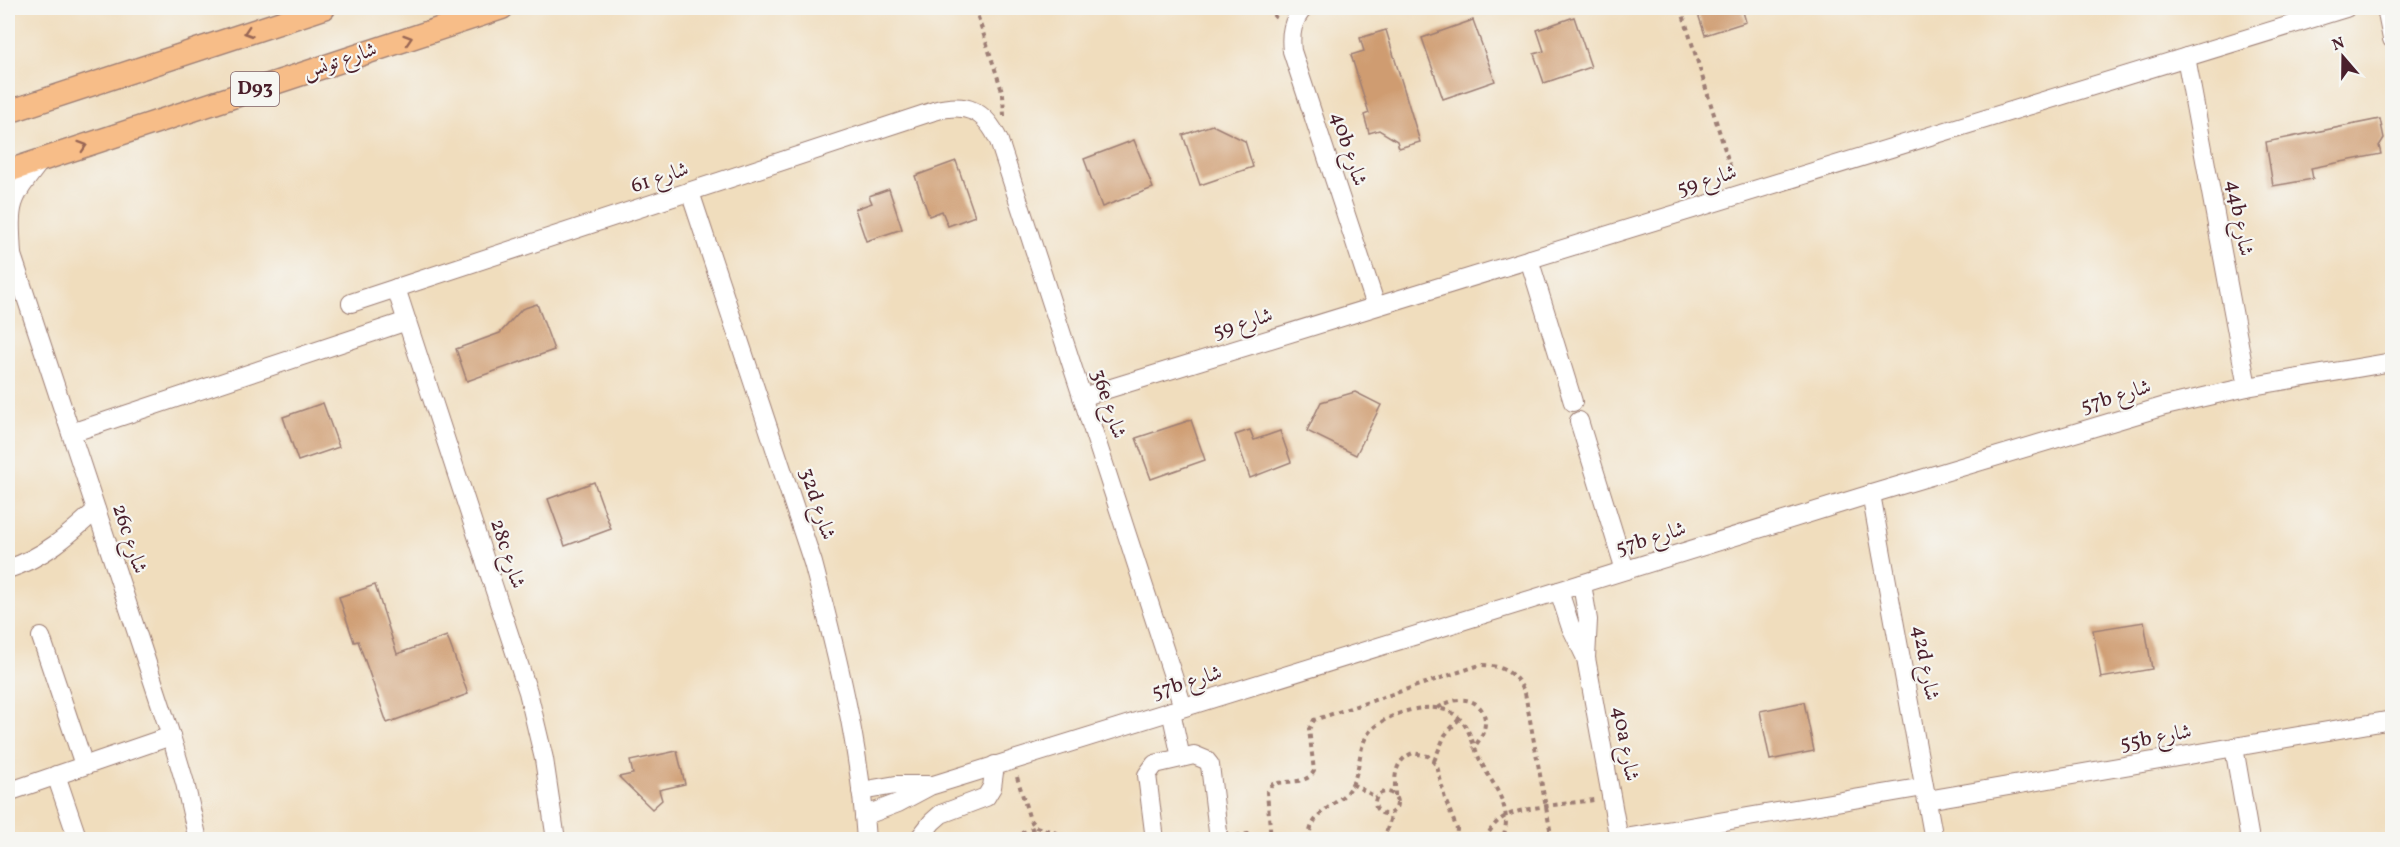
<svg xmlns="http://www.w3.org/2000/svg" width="2400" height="847" font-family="Vollkorn,Amiri,serif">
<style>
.building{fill:#cf9c71}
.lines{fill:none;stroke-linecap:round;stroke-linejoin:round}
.minor-casing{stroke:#9d7e74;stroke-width:20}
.major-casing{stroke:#9d7e74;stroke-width:25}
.path{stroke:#9d7e74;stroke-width:4;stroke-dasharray:4.5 4.5;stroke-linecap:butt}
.minor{stroke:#fff;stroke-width:18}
.major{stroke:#f7bd88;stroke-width:22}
.oneway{stroke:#986655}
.labels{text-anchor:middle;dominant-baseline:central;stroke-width:4.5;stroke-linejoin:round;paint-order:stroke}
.shield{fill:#f6f6f2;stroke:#7e6067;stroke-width:1.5}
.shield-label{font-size:20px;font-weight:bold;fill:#4a1f2b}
.street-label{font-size:21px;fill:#4a1f2b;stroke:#f6f6f2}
</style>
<rect width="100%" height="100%" fill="#f6f6f2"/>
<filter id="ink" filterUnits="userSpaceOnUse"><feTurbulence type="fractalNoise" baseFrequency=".0167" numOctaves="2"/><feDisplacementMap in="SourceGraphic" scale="12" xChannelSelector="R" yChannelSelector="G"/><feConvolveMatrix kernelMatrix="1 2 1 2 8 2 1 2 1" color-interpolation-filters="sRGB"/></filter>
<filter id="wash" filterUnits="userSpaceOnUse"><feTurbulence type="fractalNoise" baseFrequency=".008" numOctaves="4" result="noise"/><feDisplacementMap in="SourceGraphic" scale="24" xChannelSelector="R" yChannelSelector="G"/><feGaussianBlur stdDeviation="1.35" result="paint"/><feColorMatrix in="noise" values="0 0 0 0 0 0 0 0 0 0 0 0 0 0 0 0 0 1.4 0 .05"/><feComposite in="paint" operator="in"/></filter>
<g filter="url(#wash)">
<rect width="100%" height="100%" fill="#f0ddbd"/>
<g id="blocks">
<!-- building -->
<g class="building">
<path d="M1696 8H1742L1746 22 1705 35Z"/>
<path d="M1574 17 1591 67 1544 83 1534 54 1544 51 1537 30Z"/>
<path d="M1473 20 1495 81 1443 99 1422 38Z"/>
<path d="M1386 30 1420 142 1399 148 1397 141 1379 130 1369 133 1364 115 1369 113 1351 55 1364 51 1360 38Z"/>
<path d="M2380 119 2384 138 2379 146 2381 154 2311 168 2313 179 2273 186 2266 142Z"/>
<path d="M1212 125 1245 141 1253 167 1200 185 1183 135Z"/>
<path d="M1134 140 1153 188 1102 207 1084 159Z"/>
<path d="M956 161 975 216 948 226 942 211 929 216 915 176Z"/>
<path d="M889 189 902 229 866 241 855 209 872 203 869 196Z"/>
<path d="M537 304 554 350 467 381 456 349 500 333 522 309Z"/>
<path d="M1355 392 1381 405 1356 455 1307 431 1321 402Z"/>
<path d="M323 403 339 447 298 461 283 417Z"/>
<path d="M1191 420 1205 460 1151 479 1136 438Z"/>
<path d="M1250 430 1254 440 1280 431 1291 462 1250 478 1235 435Z"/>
<path d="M594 482 611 529 565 546 548 499Z"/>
<path d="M375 585 397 654 447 636 468 694 387 723 358 641 354 642 339 597Z"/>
<path d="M2144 622 2152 669 2101 678 2093 630Z"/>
<path d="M1804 702 1814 751 1770 760 1760 711Z"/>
<path d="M677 751 685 784 659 790 662 800 652 809 619 777 633 774 630 761Z"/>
</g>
</g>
</g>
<g filter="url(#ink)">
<use href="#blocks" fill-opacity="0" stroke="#9d7e74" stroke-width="1.5"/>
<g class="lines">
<defs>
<g id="minor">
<path d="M1304 8C1292 20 1290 34 1292 51L1376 306"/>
<path d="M2386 8 2392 39"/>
<path d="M2186 57 2247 387"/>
<path d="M690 192 813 563C837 654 860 746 866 840"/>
<path d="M8 248 12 255 171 736 185 783 198 840"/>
<path d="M12 255C9 201 9 202 42 159"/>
<path d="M1529 259 1573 402"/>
<path d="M396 288 528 692 544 759 556 840"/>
<path d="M351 303 934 111C966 102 985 110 999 141L1183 707"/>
<path d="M1082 397 2346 8"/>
<path d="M1579 421 1625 570"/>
<path d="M71 433 407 321"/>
<path d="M1871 494 1934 840"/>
<path d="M8 569C44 557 68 536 96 510"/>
<path d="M1582 584 1588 620 1586 658 1619 840"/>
<path d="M1559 591 1570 625 1586 658"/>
<path d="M41 637 84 765"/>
<path d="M1171 711 1181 758"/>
<path d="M2234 747 2250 840"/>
<path d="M56 775 78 840"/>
<path d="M861 791 896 785H928"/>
<path d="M8 792 171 736"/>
<path d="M1927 800 2392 720"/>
<path d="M864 816 898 803 930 786 1871 494 2165 406 2247 387 2392 362"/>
<path d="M1619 839 1924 787"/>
<path d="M918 840 932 822 941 814 986 797 992 787 995 765"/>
<path d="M1155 840 1147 775 1155 764 1194 755 1206 760 1210 765 1219 840"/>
</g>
<g id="major">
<path d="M8 112 324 8"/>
<path d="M8 171 502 8"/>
</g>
</defs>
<!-- minor casing -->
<use href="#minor" class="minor-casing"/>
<!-- major casing -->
<use href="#major" class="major-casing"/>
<!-- path -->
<g class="path">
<path d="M975 8 1003 94 1004 116"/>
<path d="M1267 8 1278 20"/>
<path d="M1681 8 1734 179"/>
<path d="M1438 708C1474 684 1502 717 1473 748"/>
<path d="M1434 761 1445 735 1460 718"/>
<path d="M1017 777 1030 820 1036 827 1070 837 1114 840"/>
<path d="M1352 784 1376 797"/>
<circle cx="1386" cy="803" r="11"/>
<path d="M1395 796C1395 778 1393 761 1413 753L1428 756 1437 766 1445 799 1457 829 1456 840"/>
<path d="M1236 836 1253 833 1254 840"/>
<path d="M1005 840 1036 827"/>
<path d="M1271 840 1267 792 1273 784C1286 780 1307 785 1314 771L1309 729 1314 720 1480 665C1502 665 1516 673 1525 693L1552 840"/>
<path d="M1309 840C1309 809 1341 807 1352 784 1362 767 1357 744 1372 729 1391 711 1440 697 1460 719 1471 730 1474 750 1482 764 1496 789 1514 810 1502 840"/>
<path d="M1384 840 1392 813"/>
<path d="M1485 840C1490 829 1496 821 1506 816 1522 807 1574 803 1594 800"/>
<path d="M1492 840H1493"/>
</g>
<!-- minor -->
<use href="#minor" class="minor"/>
<!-- major -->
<use href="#major" class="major"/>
</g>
<!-- one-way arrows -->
<defs><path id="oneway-chevron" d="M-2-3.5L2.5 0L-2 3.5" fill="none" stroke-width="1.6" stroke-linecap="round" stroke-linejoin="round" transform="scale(1.5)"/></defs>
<g class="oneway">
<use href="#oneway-chevron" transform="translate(248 32) rotate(162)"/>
<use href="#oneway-chevron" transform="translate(408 39) rotate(-18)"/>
<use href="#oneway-chevron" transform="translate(83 146) rotate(-18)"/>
</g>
</g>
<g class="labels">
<!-- shield labels -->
<rect class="shield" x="231" y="72" width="48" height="34" rx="4.5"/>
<g class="shield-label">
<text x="255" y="89">D93</text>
</g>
<!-- street labels -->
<g class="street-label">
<text transform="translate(340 61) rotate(-18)">شارع تونس</text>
<text transform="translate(1348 149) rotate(72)">40b شارع</text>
<text transform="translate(660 178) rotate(-18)">شارع 61</text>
<text transform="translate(1707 181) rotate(-17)">شارع 59</text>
<text transform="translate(2239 218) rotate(80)">44b شارع</text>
<text transform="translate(1243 324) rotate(-17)">شارع 59</text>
<text transform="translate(2116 397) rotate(-17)">57b شارع</text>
<text transform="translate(1108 404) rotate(72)">36e شارع</text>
<text transform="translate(817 504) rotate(72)">32d شارع</text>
<text transform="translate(129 539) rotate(72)">26c شارع</text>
<text transform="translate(1651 539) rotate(-17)">57b شارع</text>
<text transform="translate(507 554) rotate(72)">28c شارع</text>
<text transform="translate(1925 663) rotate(80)">42d شارع</text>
<text transform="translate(1187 683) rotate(-17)">57b شارع</text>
<text transform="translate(2156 738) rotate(-10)">55b شارع</text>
<text transform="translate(1625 744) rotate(80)">40a شارع</text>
</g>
</g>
<!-- margin -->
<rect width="2400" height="847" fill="none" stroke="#f6f6f2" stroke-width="30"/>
<!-- north arrow -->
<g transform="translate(2343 57) rotate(340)" stroke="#f6f6f2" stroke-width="4.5" paint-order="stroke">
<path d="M0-4.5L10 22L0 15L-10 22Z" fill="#4a1f2b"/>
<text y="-9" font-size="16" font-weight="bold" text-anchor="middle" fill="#4a1f2b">N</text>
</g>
</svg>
